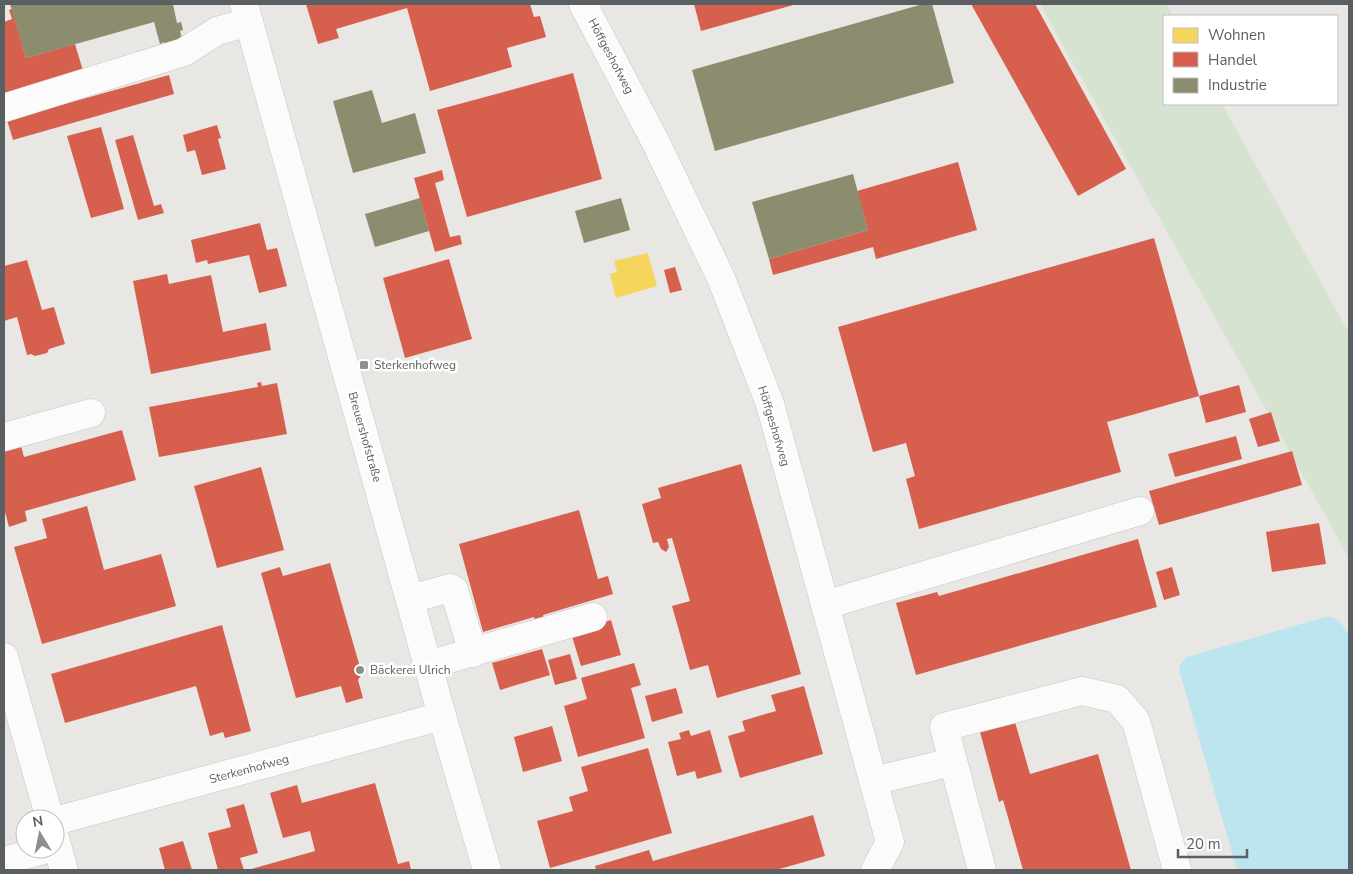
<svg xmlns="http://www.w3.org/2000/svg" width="1353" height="874" font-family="'Nunito Sans',sans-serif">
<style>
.green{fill:#d7e3d1}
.water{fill:#bde5ef}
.homes{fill:#f6d55c}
.shops{fill:#d6604d}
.industry{fill:#8c8c6e}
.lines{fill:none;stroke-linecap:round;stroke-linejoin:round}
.minor-casing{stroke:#c6c5c4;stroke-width:29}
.minor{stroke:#fcfbfb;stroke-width:28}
.poi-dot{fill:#8c8f8f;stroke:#fff;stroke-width:2}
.labels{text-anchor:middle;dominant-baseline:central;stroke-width:5;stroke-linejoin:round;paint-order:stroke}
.street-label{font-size:12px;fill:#5a5f61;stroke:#fff}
.poi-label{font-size:12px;fill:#5a5f61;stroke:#fff;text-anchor:start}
</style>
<rect width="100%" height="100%" fill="#e9e7e4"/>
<!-- green -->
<path class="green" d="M1040 4H1166L1173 16H1164V104H1222L1349 333V558Z"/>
<!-- water -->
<path class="water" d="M1325 617C1337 616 1341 624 1349 633V870H1237L1180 673 1179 666 1187 657Z"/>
<!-- homes -->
<path class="homes" d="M648 253 657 286 616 298 610 274 617 272 614 261Z"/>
<!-- shops -->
<g class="shops">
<path d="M306 4H530L534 17 540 16 546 37 507 48 512 67 430 91 407 8 336 29 339 38 318 44Z"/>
<path d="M694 4H797L701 31Z"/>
<path d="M971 4H1035L1126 169 1078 196Z"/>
<path d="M12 9 26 58 75 44 84 74 4 96V22L12 19 9 10Z"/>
<path d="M573 73 602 179 467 217 437 110Z"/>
<path d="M169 75 174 94 13 140 7 120Z"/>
<path d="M217 125 221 138 218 139 226 169 202 175 195 150 187 152 183 135Z"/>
<path d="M101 127 124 209 91 218 67 136Z"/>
<path d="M133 135 154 206 161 204 164 213 138 220 115 140Z"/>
<path d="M958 162 977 230 876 259 873 247 773 275 769 259 868 230 857 191Z"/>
<path d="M442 170 444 180 435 183 450 237 460 235 462 244 435 252 414 178Z"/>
<path d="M260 223 267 250 277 248 287 286 259 293 249 255 208 264 207 260 196 263 191 240Z"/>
<path d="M1154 238 1199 396 1107 422 1121 472 919 529 906 479 915 476 906 443 873 452 838 327Z"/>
<path d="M449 259 472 339 405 358 383 278Z"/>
<path d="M27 260 42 310 54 307 65 344 49 349 47 353 35 356 31 354 27 355 17 317 4 321V266Z"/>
<path d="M675 267 682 290 670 293 664 270Z"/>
<path d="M167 274 169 284 211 275 223 332 266 323 271 350 151 374 133 281Z"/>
<path d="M261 382 262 386 277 383 287 434 159 457 149 407 258 387 257 383Z"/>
<path d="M1239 385 1246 412 1206 423 1199 396Z"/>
<path d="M1271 412 1280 441 1258 447 1249 419Z"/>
<path d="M122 430 136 480 25 511 27 521 9 527 4 508V447L20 442 24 457Z"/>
<path d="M1236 436 1242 459 1175 477 1168 454Z"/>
<path d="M1292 451 1302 485 1159 525 1149 491Z"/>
<path d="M741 464 801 674 717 698 708 665 690 670 672 606 690 601 672 538 667 539 669 547 666 552 661 549 658 542 653 543 642 504 661 498 658 488Z"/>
<path d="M261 467 284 550 217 568 194 486Z"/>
<path d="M87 506 104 570 161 554 176 606 42 644 14 547 47 538 42 519Z"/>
<path d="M579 510 598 579 608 576 613 594 543 615 545 621 536 624 534 617 483 632 459 544Z"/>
<path d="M1319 523 1326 564 1272 572 1266 532Z"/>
<path d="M1138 539 1157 607 916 675 896 603 937 592 939 596Z"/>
<path d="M330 563 362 674 358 680 363 698 346 703 341 686 296 698 261 573 280 567 283 576Z"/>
<path d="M1172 567 1180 595 1164 600 1156 572Z"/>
<path d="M611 620 621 655 581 666 571 633Z"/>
<path d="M222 625 251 731 225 738 223 732 210 736 196 686 65 723 51 674Z"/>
<path d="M542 649 550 675 500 690 492 663Z"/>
<path d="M570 654 577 679 555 685 548 660Z"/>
<path d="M634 663 641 685 631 688 645 738 578 757 564 706 587 699 581 678Z"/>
<path d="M804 686 823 754 740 778 728 736 745 731 742 721 776 711 771 695Z"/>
<path d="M676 688 683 713 652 722 645 696Z"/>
<path d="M1015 722 1030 774 1098 754 1131 870H1023L1003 800 999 802 980 732Z"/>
<path d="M552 726 562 761 523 772 514 737Z"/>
<path d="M689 730 691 736 710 730 722 772 697 779 695 771 677 776 668 742 681 739 679 733Z"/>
<path d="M648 748 672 833 550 868 537 821 573 811 569 797 588 791 581 767Z"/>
<path d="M375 783 398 864 409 861 411 870H248L315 851 310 831 283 838 270 793 297 785 302 803Z"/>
<path d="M244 804 258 853 240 858 244 870H218L208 833 231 827 226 809Z"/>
<path d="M813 815 825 856 776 870H596L595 866 649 850 653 861Z"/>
<path d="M183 841 192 870H165L159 848Z"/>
</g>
<!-- industry -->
<g class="industry">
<path d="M10 4H173L177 23 181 22 183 30 180 31 183 44 166 49 164 42 160 44 154 22 26 58Z"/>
<path d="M923 4H932L954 83 715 151 692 70Z"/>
<path d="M372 90 382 123 415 113 426 153 353 173 333 101Z"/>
<path d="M853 174 868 230 769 259 752 202Z"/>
<path d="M420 198 429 231 375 247 365 214Z"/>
<path d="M621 198 630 230 584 243 575 211Z"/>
</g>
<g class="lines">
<defs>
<g id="minor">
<path d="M244 4 442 716 487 870"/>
<path d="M583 4 655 141 721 278 770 404 890 842 875 870"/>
<path d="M4 108 184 52 217 31 249 22"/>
<path d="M4 437 91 413"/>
<path d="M410 599 450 588 454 590 473 653"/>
<path d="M825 605 1140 511"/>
<path d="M4 657 50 819"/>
<path d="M428 665 593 617"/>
<path d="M873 781 952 762"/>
<path d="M55 821 442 716"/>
<path d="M55 838 64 870"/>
<path d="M4 861 46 849"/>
<path d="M982 870 944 727 1082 691 1117 699 1136 721 1177 870"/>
</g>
</defs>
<!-- minor casing -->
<use href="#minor" class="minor-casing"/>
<!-- minor -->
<use href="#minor" class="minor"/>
</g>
<!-- markers -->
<g class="poi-dot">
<rect x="359" y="360" width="10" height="10" rx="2.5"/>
<circle cx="360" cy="670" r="5"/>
</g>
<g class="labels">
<!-- street labels -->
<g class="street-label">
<text transform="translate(611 56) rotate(62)">Höffgeshofweg</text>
<text transform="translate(774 426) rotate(73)">Höffgeshofweg</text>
<text transform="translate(365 437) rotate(74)">Breuershofstraße</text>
<text transform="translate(249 769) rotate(-15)">Sterkenhofweg</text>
</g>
<!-- poi labels -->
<g class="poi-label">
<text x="374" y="365">Sterkenhofweg</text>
<text x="370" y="670">Bäckerei Ulrich</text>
</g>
</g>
<!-- border -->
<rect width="1353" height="874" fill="none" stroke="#5a5f61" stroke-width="10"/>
<!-- legend -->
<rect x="1163" y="15" width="175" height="90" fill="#ffffff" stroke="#bdbfc0"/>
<rect x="1173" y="28" width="25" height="15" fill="#f6d55c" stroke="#bdbfc0"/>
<text x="1208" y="40" font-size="15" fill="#5a5f61">Wohnen</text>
<rect x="1173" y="52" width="25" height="15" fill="#d6604d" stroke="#bdbfc0"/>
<text x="1208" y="65" font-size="15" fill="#5a5f61">Handel</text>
<rect x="1173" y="78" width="25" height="15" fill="#8c8c6e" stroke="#bdbfc0"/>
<text x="1208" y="90" font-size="15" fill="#5a5f61">Industrie</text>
<!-- north arrow -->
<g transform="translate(40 834) rotate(350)"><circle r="24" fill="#ffffff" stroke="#bdbfc0"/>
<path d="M0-4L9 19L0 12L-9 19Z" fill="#8c8f8f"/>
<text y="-8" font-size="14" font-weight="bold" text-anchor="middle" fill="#5a5f61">N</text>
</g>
<!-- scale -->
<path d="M1178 849v8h69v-8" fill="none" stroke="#5a5f61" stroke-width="2.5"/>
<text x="1186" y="849" font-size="15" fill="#5a5f61" stroke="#ffffff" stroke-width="4" paint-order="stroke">20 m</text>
</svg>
